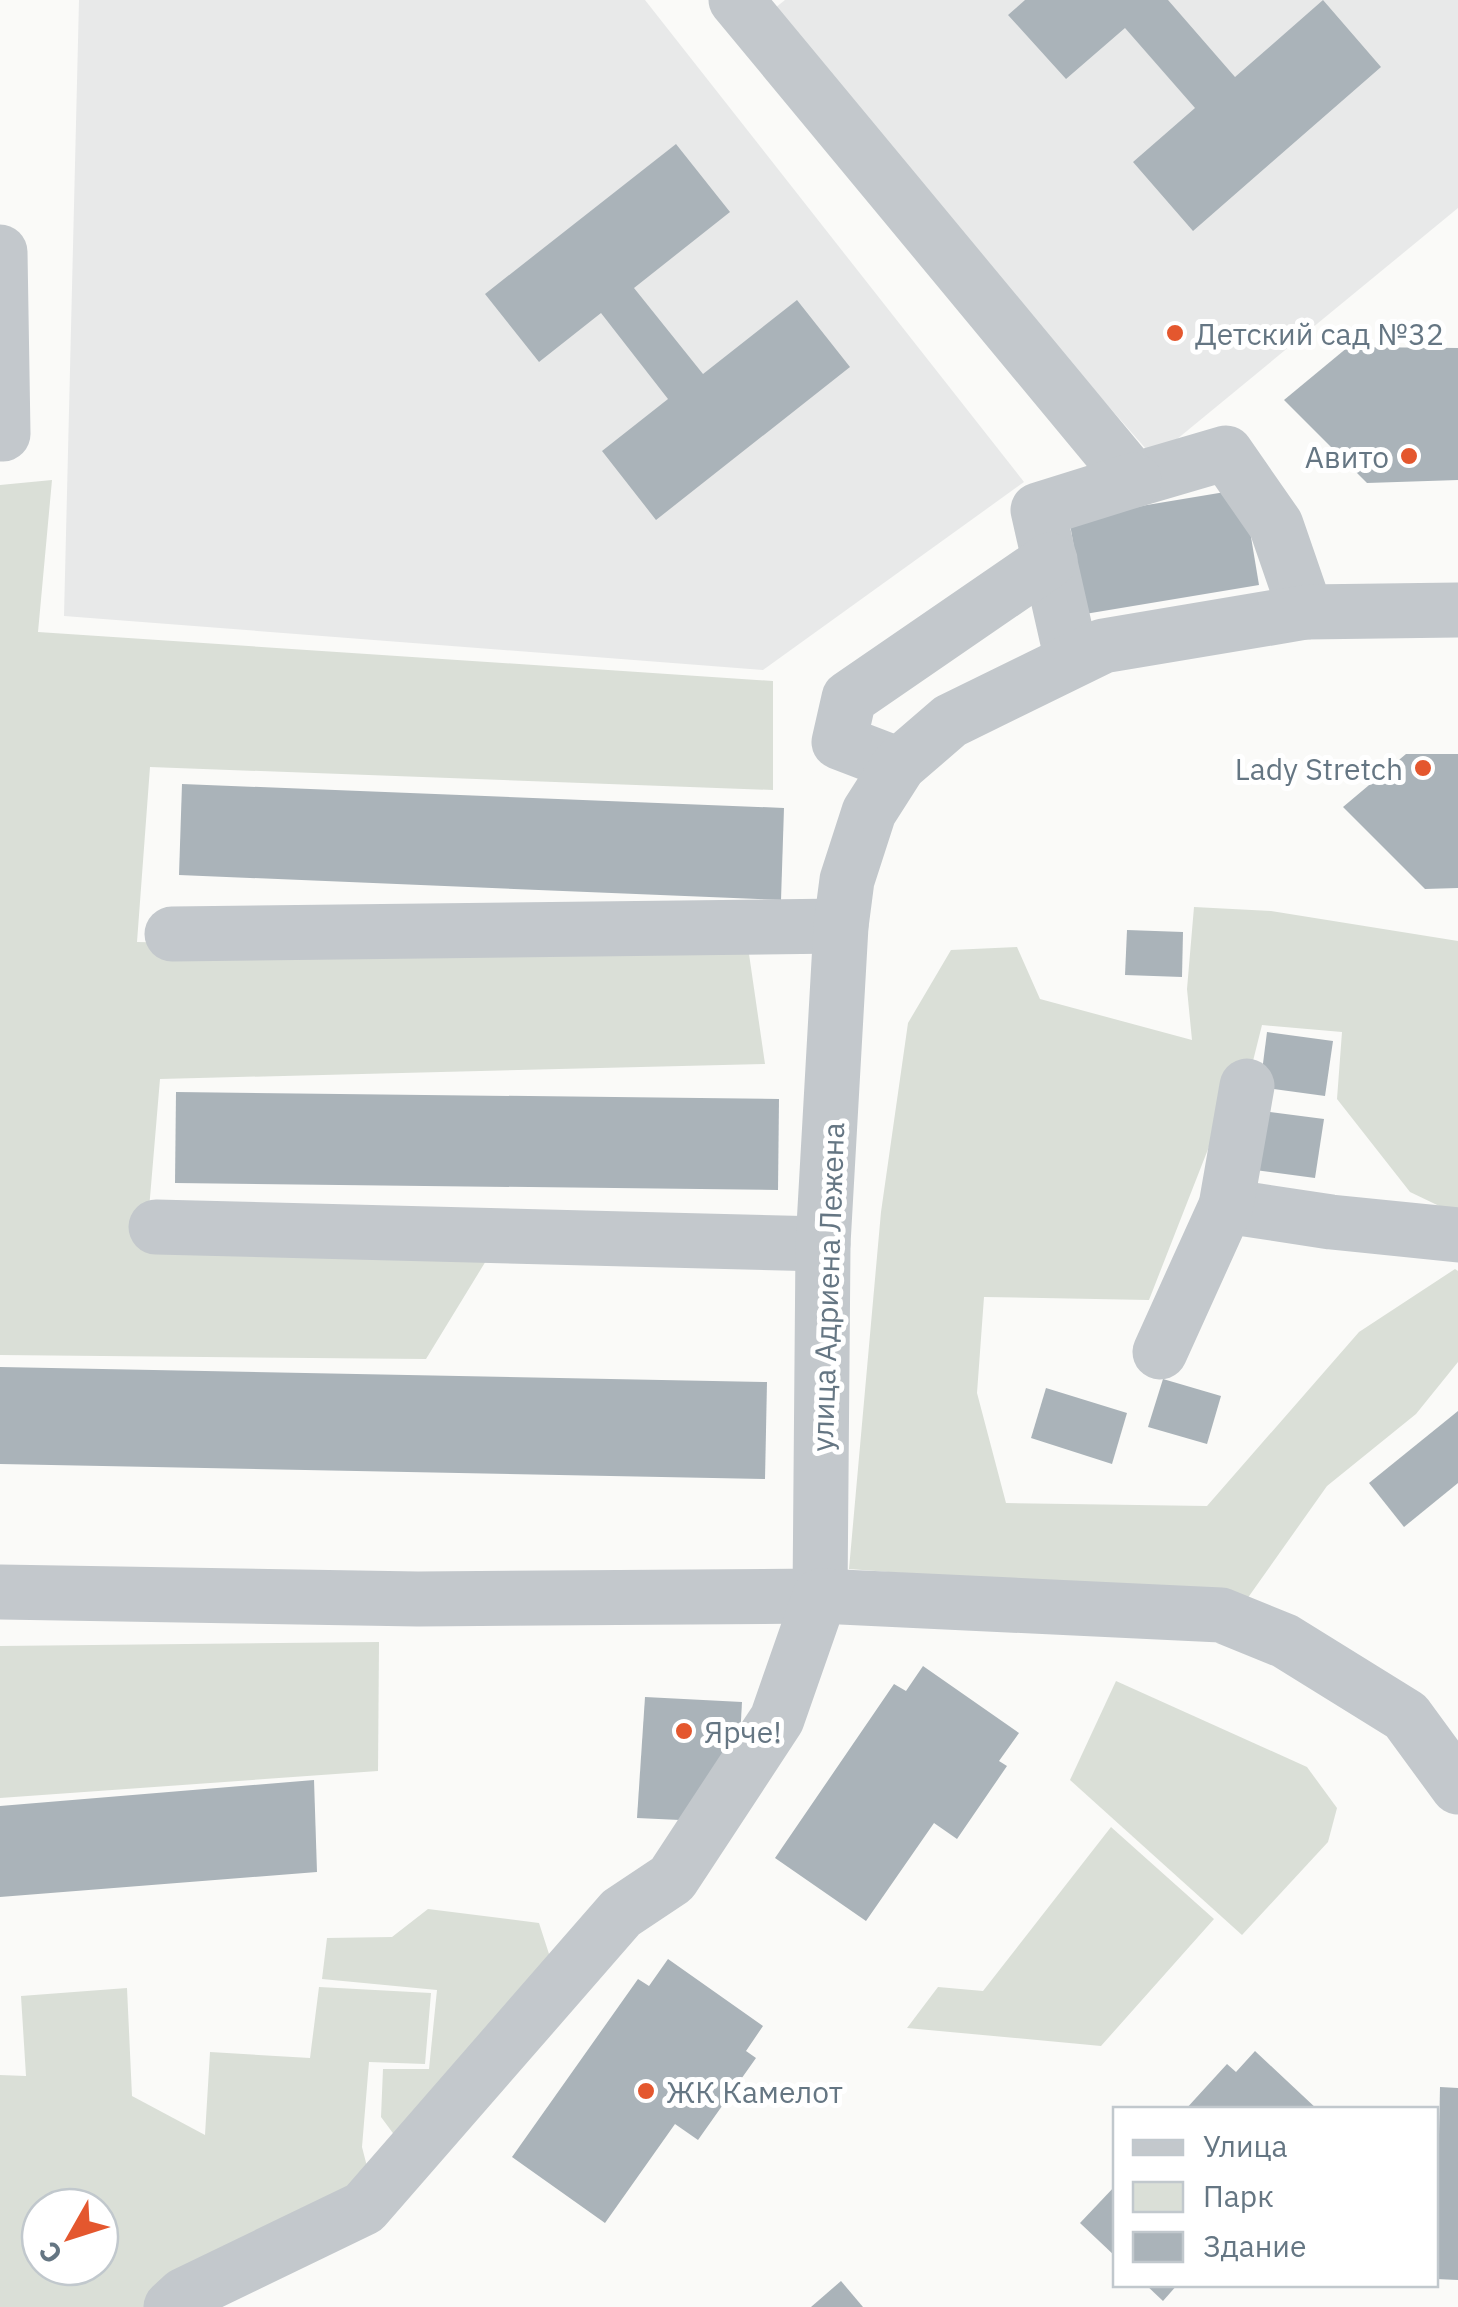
<svg xmlns="http://www.w3.org/2000/svg" width="1458" height="2307" font-family="'IBM Plex Sans',sans-serif">
<style>
.built{fill:#e8e9e9}
.green{fill:#dadfd7;fill-rule:evenodd}
.building{fill:#aab3b9}
.lines{fill:none;stroke-linecap:round;stroke-linejoin:round}
.minor{stroke:#c3c8cc;stroke-width:55}
.poi-dot{fill:#e4572e;stroke:#fff;stroke-width:4}
.labels{text-anchor:middle;dominant-baseline:central;stroke-width:10;stroke-linejoin:round;paint-order:stroke}
.poi-label{font-size:30px;fill:#657683;stroke:#fff;text-anchor:start}
.street-label{font-size:30px;fill:#657683;stroke:#fff}
</style>
<rect width="100%" height="100%" fill="#fafaf8"/>
<!-- built -->
<g class="built">
<path d="M79 0H645L1024 482 763 670 64 616Z"/>
<path d="M785 0H1458V208L1154 458 765 16Z"/>
</g>
<!-- green -->
<g class="green">
<path d="M52 480 38 632 773 681V790L150 767 137 942 749 954 765 1064 160 1079 146 1245 492 1251 426 1359 0 1355V485Z"/>
<path d="M1194 907 1271 911 1458 941V1215L1410 1192 1337 1099 1342 1032 1262 1025 1252 1065 1221 1116 1149 1300 984 1297 977 1393 1006 1503 1207 1506 1359 1332 1455 1269 1458 1271V1362L1416 1414 1327 1486 1247 1599 849 1569 881 1212 908 1023 951 950 1017 947 1040 999 1192 1040 1187 989Z"/>
<path d="M379 1642 378 1771 0 1798V1646Z"/>
<path d="M1116 1681 1307 1767 1337 1808 1328 1842 1242 1935 1070 1780Z"/>
<path d="M1111 1827 1214 1919 1101 2046 907 2028 938 1987 983 1991Z"/>
<path d="M428 1909 539 1923 550 1957 401 2144 381 2117 383 2069H429L437 1990 322 1979 327 1938 392 1937Z"/>
<path d="M319 1987 431 1993 425 2064 369 2062 362 2147 381 2221 157 2307H0V2075L26 2076 21 1996 127 1988 132 2096 205 2135 210 2052 310 2058ZM40 2207H100V2267H40Z"/>
</g>
<!-- building -->
<g class="building">
<path d="M1025 0H1168L1235 77 1323 0 1381 67 1193 231 1133 162 1195 108 1125 28 1066 79 1008 15Z"/>
<path d="M676 144 730 212 634 288 703 374 797 300 850 367 656 520 602 451 668 399 601 313 539 362 485 294Z"/>
<path d="M1348 347 1458 348V480L1367 483 1284 400Z"/>
<path d="M1243 489 1259 585 1085 614 1069 518Z"/>
<path d="M1406 754H1458V888L1425 889 1343 807Z"/>
<path d="M182 784 784 808 781 900 179 875Z"/>
<path d="M1127 930 1183 932 1182 977 1125 975Z"/>
<path d="M1267 1032 1333 1041 1325 1096 1260 1087Z"/>
<path d="M176 1092 779 1099 778 1190 175 1183Z"/>
<path d="M1248 1109 1324 1119 1315 1178 1240 1168Z"/>
<path d="M0 1367 767 1382 765 1479 0 1464Z"/>
<path d="M1163 1379 1221 1396 1207 1444 1148 1427Z"/>
<path d="M1046 1388 1127 1413 1112 1464 1031 1438Z"/>
<path d="M1458 1411V1483L1404 1527 1369 1483Z"/>
<path d="M923 1666 1019 1733 999 1761 1007 1766 957 1839 934 1823 866 1921 775 1858 894 1684 906 1691Z"/>
<path d="M645 1697 742 1702 740 1738 680 1820 637 1818Z"/>
<path d="M314 1780 317 1872 0 1897V1806Z"/>
<path d="M668 1959 763 2026 746 2051 756 2058 698 2140 675 2124 605 2223 512 2157 638 1979 649 1986Z"/>
<path d="M1255 2051 1318 2110H1185L1227 2064 1236 2072Z"/>
<path d="M1440 2087 1458 2088V2280L1436 2279Z"/>
<path d="M1116 2185V2257L1080 2223Z"/>
<path d="M841 2281 863 2307H811Z"/>
<path d="M1145 2284H1178L1163 2301Z"/>
</g>
<g class="lines">
<!-- minor -->
<g class="minor">
<path d="M736 0 1134 480 1226 453 1276 525 1306 612"/>
<path d="M0 252 3 434H0"/>
<path d="M1072 660 1038 510 1134 480"/>
<path d="M899 765 839 742 849 698 1050 560"/>
<path d="M172 934 841 926"/>
<path d="M1226 1206 1331 1222 1458 1235"/>
<path d="M156 1227 823 1244"/>
<path d="M1160 1352 1226 1206 1247 1086"/>
<path d="M0 1592 418 1599 820 1596 823 1244 841 926 847 880 869 812 899 765 950 721 1103 646 1306 612 1458 610"/>
<path d="M171 2307 184 2295 364 2208 621 1913 672 1879 777 1719 820 1596 1221 1615 1285 1641 1406 1716 1458 1787"/>
</g>
</g>
<!-- markers -->
<g class="poi-dot">
<circle cx="1175" cy="333" r="10"/>
<circle cx="1409" cy="456" r="10"/>
<circle cx="1423" cy="768" r="10"/>
<circle cx="684" cy="1731" r="10"/>
<circle cx="646" cy="2091" r="10"/>
</g>
<g class="labels">
<!-- poi labels -->
<g class="poi-label">
<text x="1195" y="333">Детский сад №32</text>
<text x="1389" y="456" text-anchor="end">Авито</text>
<text x="1403" y="768" text-anchor="end">Lady Stretch</text>
<text x="704" y="1731">Ярче!</text>
<text x="666" y="2091">ЖК Камелот</text>
</g>
<!-- street labels -->
<g class="street-label">
<text transform="translate(827 1287) rotate(-88)">улица Адриена Лежена</text>
</g>
</g>
<!-- legend -->
<rect x="1113" y="2107" width="325" height="180" fill="#ffffff" stroke="#c1c8cd" stroke-width="2.5"/>
<rect x="1133" y="2140" width="50" height="15" fill="#c3c8cc" stroke="#c1c8cd" stroke-width="2.5"/>
<text x="1203" y="2157" font-size="30" fill="#657683">Улица</text>
<rect x="1133" y="2182" width="50" height="30" fill="#dadfd7" stroke="#c1c8cd" stroke-width="2.5"/>
<text x="1203" y="2207" font-size="30" fill="#657683">Парк</text>
<rect x="1133" y="2232" width="50" height="30" fill="#aab3b9" stroke="#c1c8cd" stroke-width="2.5"/>
<text x="1203" y="2257" font-size="30" fill="#657683">Здание</text>
<!-- north arrow -->
<g transform="translate(70 2237) rotate(231)"><circle r="48" fill="#ffffff" stroke="#c1c8cd" stroke-width="2.5"/>
<path d="M0-8L18 38L0 25L-18 38Z" fill="#e4572e"/>
<text y="-15" font-size="28" font-weight="bold" text-anchor="middle" fill="#657683">С</text>
</g>
</svg>
